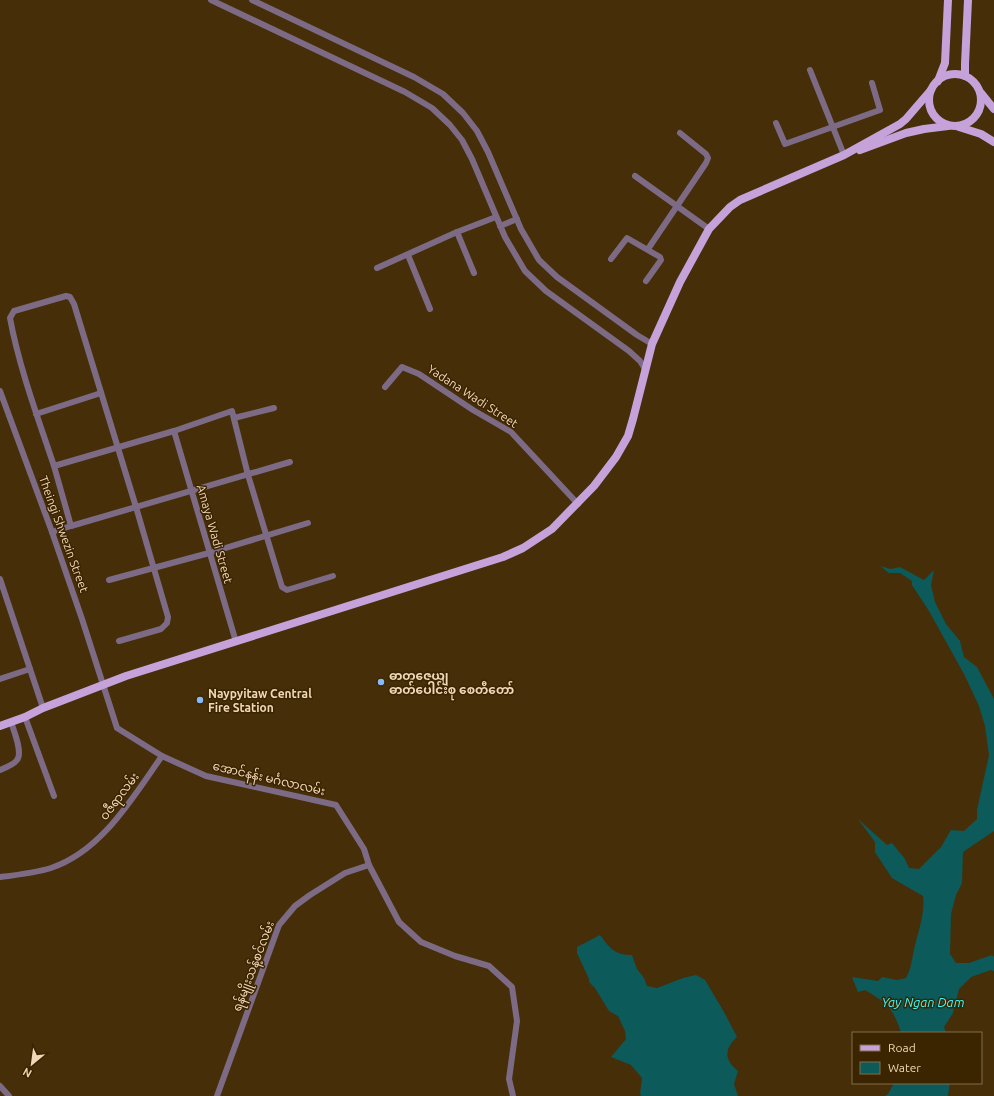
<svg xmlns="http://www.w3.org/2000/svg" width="994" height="1096" font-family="Ubuntu,'Noto Sans Myanmar',sans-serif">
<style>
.water{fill:#0c5a59}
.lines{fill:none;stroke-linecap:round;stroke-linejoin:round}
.minor{stroke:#7d6b86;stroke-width:6}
.major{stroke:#c5a2d9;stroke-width:8}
.poi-dot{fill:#86bbfb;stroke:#3b2400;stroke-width:1.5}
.labels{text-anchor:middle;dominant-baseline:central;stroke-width:3;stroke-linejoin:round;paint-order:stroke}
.street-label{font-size:12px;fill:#f0d7b7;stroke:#3b2400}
.poi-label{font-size:12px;font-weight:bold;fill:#f0d7b7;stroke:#3b2400;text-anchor:start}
.water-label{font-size:13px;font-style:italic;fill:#37fbf9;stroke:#3b2400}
</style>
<rect width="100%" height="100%" fill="#462e09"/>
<!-- water -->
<g class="water">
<path d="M880 566 891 569 900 567 924 580 934 570 931 585 935 602 946 624 960 641 964 657 977 667 994 699V831L963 852 962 883 956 895 951 914 950 954 956 963H969L992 955 994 957V971L991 970 971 977 959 989 953 1013 944 1027 946 1033H901C894 1009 886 1002 865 990L858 992 852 977 878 981 882 977 897 980 906 978C912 967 912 957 915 945 919 929 925 913 923 896L892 878 875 852V842L858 819 887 845 892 843 905 859 909 868 919 869 941 847 951 830 964 831 977 819V810L989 755 985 726 979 706 964 674 929 611 912 585V581L900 573H889Z"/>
<path d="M600 935C610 948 614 955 632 955L637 969 644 978 647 986 657 988 683 978 696 975 705 980 724 1012 737 1037C724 1049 724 1060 738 1071L734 1084 738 1096H641L640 1094 642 1078 631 1065 611 1057 626 1039 625 1031 618 1016 609 1011 595 988 589 982V979L577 953V947Z"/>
<path d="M894 1083H950L948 1096H885L888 1094Z"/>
</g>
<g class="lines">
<!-- minor -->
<g class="minor">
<path d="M211 0 405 92 432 108 450 125 462 140 472 159 505 237 525 271 546 291 629 351 640 361 645 369"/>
<path d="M252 0 414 77 443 94 463 113 477 131 488 152 521 229 539 260 557 277 637 335 652 344"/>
<path d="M810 70 844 155"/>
<path d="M776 123 785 144 880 110 872 83"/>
<path d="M635 176 709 229"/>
<path d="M500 226 517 219"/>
<path d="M457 232 474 273"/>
<path d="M648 249 706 163 708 158 706 154 680 133"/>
<path d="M408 255 430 309"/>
<path d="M611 259 627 238 660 257 661 260 646 281"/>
<path d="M377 268 457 232 496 217"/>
<path d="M385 387 402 367 419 374 473 410 511 432 578 504"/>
<path d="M0 391 52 532 82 619 117 728 162 756 206 776 336 805 364 849 369 865 399 922 421 942 455 956 489 966 512 987 517 1021 509 1079 513 1096"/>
<path d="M36 414 101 393"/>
<path d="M234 418 274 408"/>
<path d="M174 431 236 642"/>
<path d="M290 462C217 484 144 505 71 526L54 466 174 431 232 411 248 475 282 587 287 590 333 576"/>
<path d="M54 466C38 418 19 367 10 318L14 311 66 296 70 297 74 304 136 507 168 617 167 623 161 629 119 641"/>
<path d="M52 532 71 526"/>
<path d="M0 579 43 708"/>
<path d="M109 580 209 553 308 523"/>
<path d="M0 679 30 669"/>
<path d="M25 717 54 796"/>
<path d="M0 770C5 768 13 765 17 760 23 753 14 731 11 722"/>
<path d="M0 877C17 875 35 873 51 868 102 851 133 797 162 756"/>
<path d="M0 1086 9 1096"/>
<path d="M217 1096 279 925 295 906 310 895 345 873 369 865"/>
</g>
<!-- major -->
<g class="major">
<circle cx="955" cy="100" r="26"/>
<path d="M965 76V64L968 0"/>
<path d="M938 81 945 63 948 0"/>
<path d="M981 93 994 109"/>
<path d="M959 127 981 134 994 142"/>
<path d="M860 150 906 133 924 129 948 126"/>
<path d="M0 726 25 717 43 708 126 676 503 557 523 548 552 529 594 486 616 457 628 436 633 419 652 344 680 282 709 229 730 207 740 200 844 155 900 124 906 119 931 90"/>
</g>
</g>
<!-- markers -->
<g class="poi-dot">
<circle cx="381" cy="682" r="4"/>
<circle cx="200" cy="700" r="4"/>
</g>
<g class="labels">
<!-- street labels -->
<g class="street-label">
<text transform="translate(473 396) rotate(33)">Yadana Wadi Street</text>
<text transform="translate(64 534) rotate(70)">Theingi Shwezin Street</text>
<text transform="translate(215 534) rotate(74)">Amaya Wadi Street</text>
<text transform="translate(269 778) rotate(13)">အောင်နန်း မင်္ဂလာလမ်း</text>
<text transform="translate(119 796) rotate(-53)">ဝဇီရာလမ်း</text>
<text transform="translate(253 966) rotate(-69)">ရန်မျိုးသန့်စင်လမ်း</text>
</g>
<!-- poi labels -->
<g class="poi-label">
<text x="389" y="675">ဓာတုဇေယျ<tspan x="389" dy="14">ဓာတ်ပေါင်းစု စေတီတော်</tspan></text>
<text x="208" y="693">Naypyitaw Central<tspan x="208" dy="14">Fire Station</tspan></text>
</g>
<!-- water labels -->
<g class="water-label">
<text x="923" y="1002">Yay Ngan Dam</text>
</g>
</g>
<!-- legend -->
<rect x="852" y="1032" width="130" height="52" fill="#3b2400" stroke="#836c49"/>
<rect x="860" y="1045" width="20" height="6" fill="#c5a2d9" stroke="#836c49"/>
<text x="888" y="1052" font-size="12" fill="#f0d7b7">Road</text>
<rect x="860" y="1062" width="20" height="12" fill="#0c5a59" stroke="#836c49"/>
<text x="888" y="1072" font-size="12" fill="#f0d7b7">Water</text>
<!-- north arrow -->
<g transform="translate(32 1064) rotate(209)" stroke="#3b2400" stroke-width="3" paint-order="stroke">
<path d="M0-3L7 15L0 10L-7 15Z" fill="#f0d7b7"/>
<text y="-6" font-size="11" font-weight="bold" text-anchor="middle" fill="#f0d7b7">N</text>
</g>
</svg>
